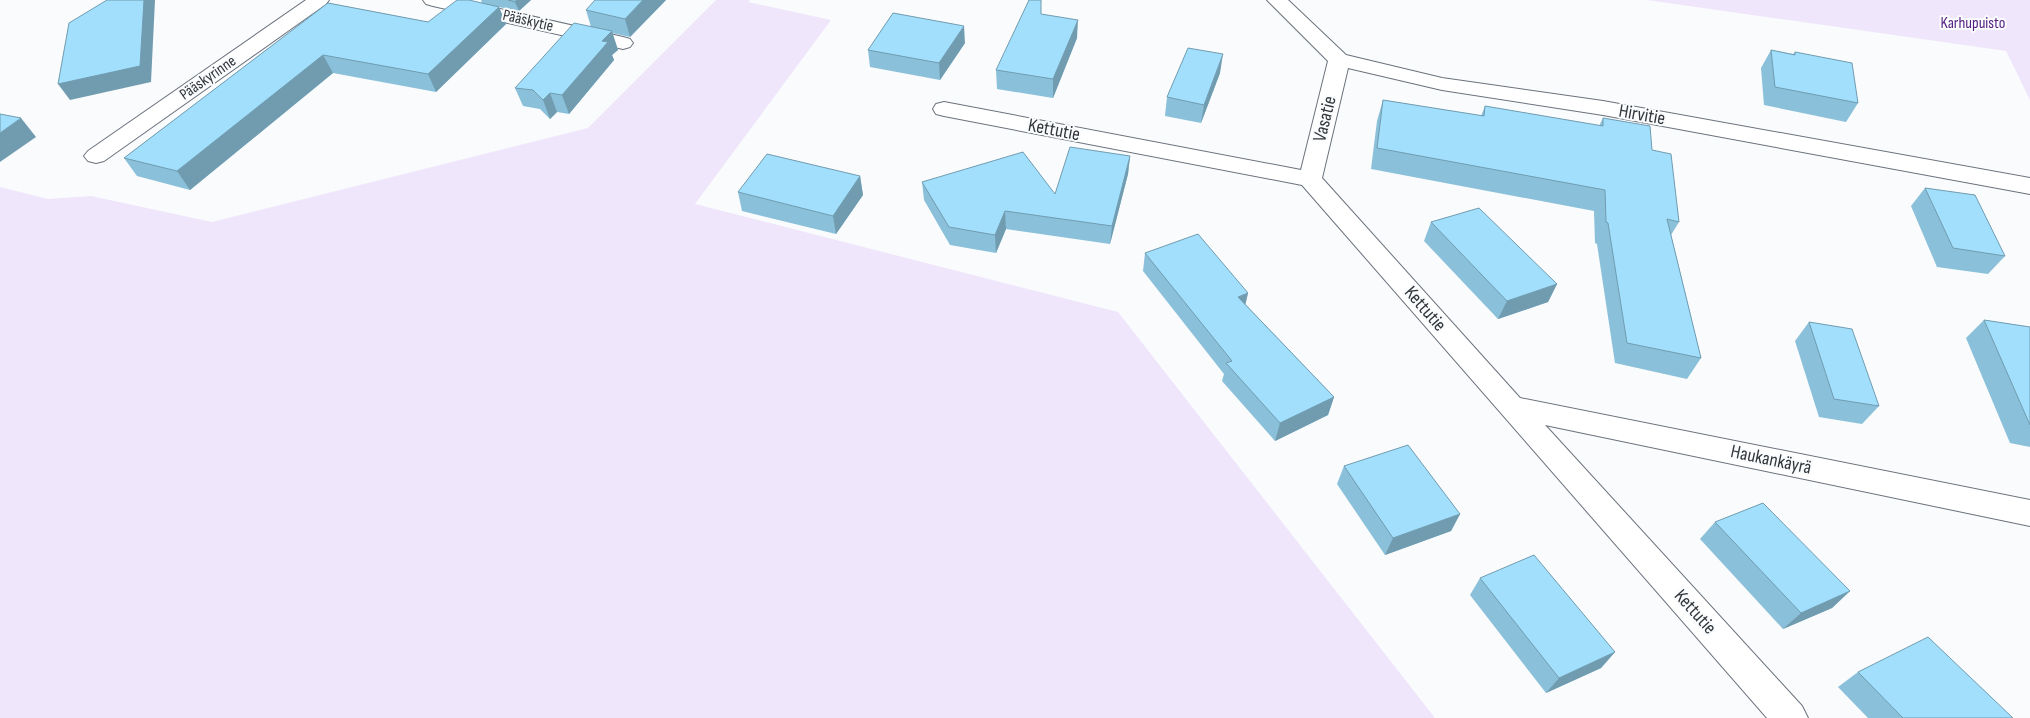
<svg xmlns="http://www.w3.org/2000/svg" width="2030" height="718" font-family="'Sofia Sans Condensed',sans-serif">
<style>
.green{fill:#efe6fb}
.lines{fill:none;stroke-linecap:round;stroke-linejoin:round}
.minor-casing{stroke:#6b727c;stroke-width:2}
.minor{fill:#fff;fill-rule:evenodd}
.wall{fill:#8ac0d9}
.shaded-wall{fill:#719cb0}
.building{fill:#a1dffc;stroke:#719cb0}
.labels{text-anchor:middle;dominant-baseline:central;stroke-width:4;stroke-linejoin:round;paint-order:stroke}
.far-street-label{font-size:16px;fill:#32353a;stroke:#f9fbfd}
.far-park-label{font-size:16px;fill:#572181;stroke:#f9fbfd}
.street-label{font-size:19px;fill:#32353a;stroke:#f9fbfd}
</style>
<rect width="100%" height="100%" fill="#f9fbfd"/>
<!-- green -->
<g class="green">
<path d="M716 0H750L748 2 831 20 695 204 1118 312 1435 718H0V187L48 199 91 196 212 222 588 128Z"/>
<path d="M1647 0H2030V100L2006 51Z"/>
</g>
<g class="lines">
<defs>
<g id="minor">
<path d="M306 0H329L326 4 104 161 96 163 88 161 84 156 88 151Z"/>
<path d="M423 0H460L623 37 630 39 633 43 630 47 623 49 433 6 426 4Z"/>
<path d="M1267 0H1288L1346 55 1442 78 1603 101 2030 178V194L1603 115 1442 90 1348 68 1322 178 1520 398 2030 500V526L1545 425 1802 706 1808 718H1767L1302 185 944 116 936 114 933 109 936 104 944 102 1301 170 1328 61Z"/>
</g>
</defs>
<!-- minor casing -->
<use href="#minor" class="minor-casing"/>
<!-- minor -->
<use href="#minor" class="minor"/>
</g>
<!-- wall -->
<g class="wall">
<path d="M481 0H531L519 11 499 7 506 24 436 92 333 73 190 190 137 176 124 158 328 3 428 22 482 3Z"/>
<path d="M666 0 630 37 612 33 618 50 612 55 614 60 569 114 557 112 550 119 540 109 523 106 515 88 591 27 586 10Z"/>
<path d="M1077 38 1053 98 997 89 996 70Z"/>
<path d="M965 43 940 80 870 67 868 50Z"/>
<path d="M1771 50 1793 54 1795 52 1858 103 1846 122 1764 105 1761 68Z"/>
<path d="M1220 73 1201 123 1165 116 1167 97Z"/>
<path d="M1383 100 1481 116 1485 106 1599 126 1603 118 1652 150 1679 222 1671 235 1701 358 1687 379 1615 363 1597 244 1595 243 1594 211 1371 169 1377 121Z"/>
<path d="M1130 156 1128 174 1110 244 1006 229 996 253 950 245 924 200 922 182 1055 194Z"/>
<path d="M860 176 863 195 836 234 742 211 738 192Z"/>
<path d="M1925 188 2005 256 1988 274 1937 267 1911 206Z"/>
<path d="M1431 222 1557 284 1548 302 1498 319 1424 241Z"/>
<path d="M1145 253 1248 293 1245 304 1334 397 1328 415 1275 441 1222 381 1224 374 1143 271Z"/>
<path d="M1984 320 2030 327V447L2010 443 1966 338Z"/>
<path d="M1809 322 1879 406 1862 424 1819 417 1795 341Z"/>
<path d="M1344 466 1460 514 1451 531 1385 555 1337 484Z"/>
<path d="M1715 522 1850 591 1832 608 1783 629 1700 539Z"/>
<path d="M1480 578 1615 652 1601 668 1546 693 1470 595Z"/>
<path d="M1858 672 2013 718H1868L1838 687Z"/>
</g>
<!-- shaded-wall -->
<g class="shaded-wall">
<path d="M144 0H155L151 82 70 100 58 84Z"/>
<path d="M517 0H531L519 11 515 2Z"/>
<path d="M643 0H666L630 37 625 19Z"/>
<path d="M499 7 506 24 436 92 428 74Z"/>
<path d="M1078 20 1077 38 1053 98V79Z"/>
<path d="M964 26 965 43 940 80 939 63Z"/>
<path d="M612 31 618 50 612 55 614 60 569 114 562 95 602 41Z"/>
<path d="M1223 54 1220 73 1201 123 1204 105Z"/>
<path d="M323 55 333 73 190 190 177 171Z"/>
<path d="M550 93 557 112 550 119 543 100Z"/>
<path d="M21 118 36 137 0 162V133Z"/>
<path d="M1130 156 1128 174 1110 244 1112 226Z"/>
<path d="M860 176 863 195 836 234 833 216Z"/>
<path d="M1005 211 1006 229 996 253 995 235Z"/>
<path d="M1557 284 1548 302 1498 319 1507 301Z"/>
<path d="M1248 293 1244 311 1238 297Z"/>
<path d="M1334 397 1328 415 1275 441 1280 423Z"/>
<path d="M1460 514 1451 531 1385 555 1393 538Z"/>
<path d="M1850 591 1832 608 1783 629 1801 613Z"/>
<path d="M1615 652 1601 668 1546 693 1559 678Z"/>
</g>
<!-- building -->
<g class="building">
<path d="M107 0H144L140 66 58 84 69 23Z"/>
<path d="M457 0H469L499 7 428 74 323 55 177 171 124 158 328 3 428 22Z"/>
<path d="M508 0H517L515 2Z"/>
<path d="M595 0H643L625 19 586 10Z"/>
<path d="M1029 0H1041V14L1078 20 1053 79 996 70Z"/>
<path d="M893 13 964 26 939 63 868 50Z"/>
<path d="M574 23 612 31 602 41 608 42 562 95 550 93 543 100 533 90 515 88Z"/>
<path d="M1188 48 1223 54 1204 105 1167 97Z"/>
<path d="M1771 50 1795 55V52L1852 63 1858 103 1775 87Z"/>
<path d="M1383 100 1484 116 1485 106 1603 126V118L1650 126 1652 150 1671 154 1679 222 1667 219 1701 358 1627 343 1608 223 1606 222 1605 190 1377 148Z"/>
<path d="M0 114 21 118 0 133Z"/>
<path d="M1070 147 1130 156 1112 226 1005 211 995 235 949 227 922 182 1023 152 1055 194Z"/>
<path d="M767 154 860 176 833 216 738 192Z"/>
<path d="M1925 188 1975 195 2005 256 1953 248Z"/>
<path d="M1479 208 1557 284 1507 301 1431 222Z"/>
<path d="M1198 234 1248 293 1238 297 1334 397 1280 423 1226 363 1232 361 1145 253Z"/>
<path d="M1984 320 2030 327V425Z"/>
<path d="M1809 322 1852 329 1879 406 1834 399Z"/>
<path d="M1408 445 1460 514 1393 538 1344 466Z"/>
<path d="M1763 503 1850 591 1801 613 1715 522Z"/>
<path d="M1534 555 1615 652 1559 678 1480 578Z"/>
<path d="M1928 637 2013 718H1903L1858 672Z"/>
</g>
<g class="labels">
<!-- far-street labels -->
<g class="far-street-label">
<text transform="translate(528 21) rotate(13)">Pääskytie</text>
<text transform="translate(208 78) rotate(-35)">Pääskyrinne</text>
</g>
<!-- far-park labels -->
<g class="far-park-label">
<text x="1973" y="23">Karhupuisto</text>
</g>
<!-- street labels -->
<g class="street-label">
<text transform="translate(1642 115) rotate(10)">Hirvitie</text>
<text transform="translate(1325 119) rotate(-76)">Vasatie</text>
<text transform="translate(1054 130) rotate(11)">Kettutie</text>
<text transform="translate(1425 309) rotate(49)">Kettutie</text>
<text transform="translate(1771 460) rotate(12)">Haukankäyrä</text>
<text transform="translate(1695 612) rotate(48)">Kettutie</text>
</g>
</g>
</svg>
